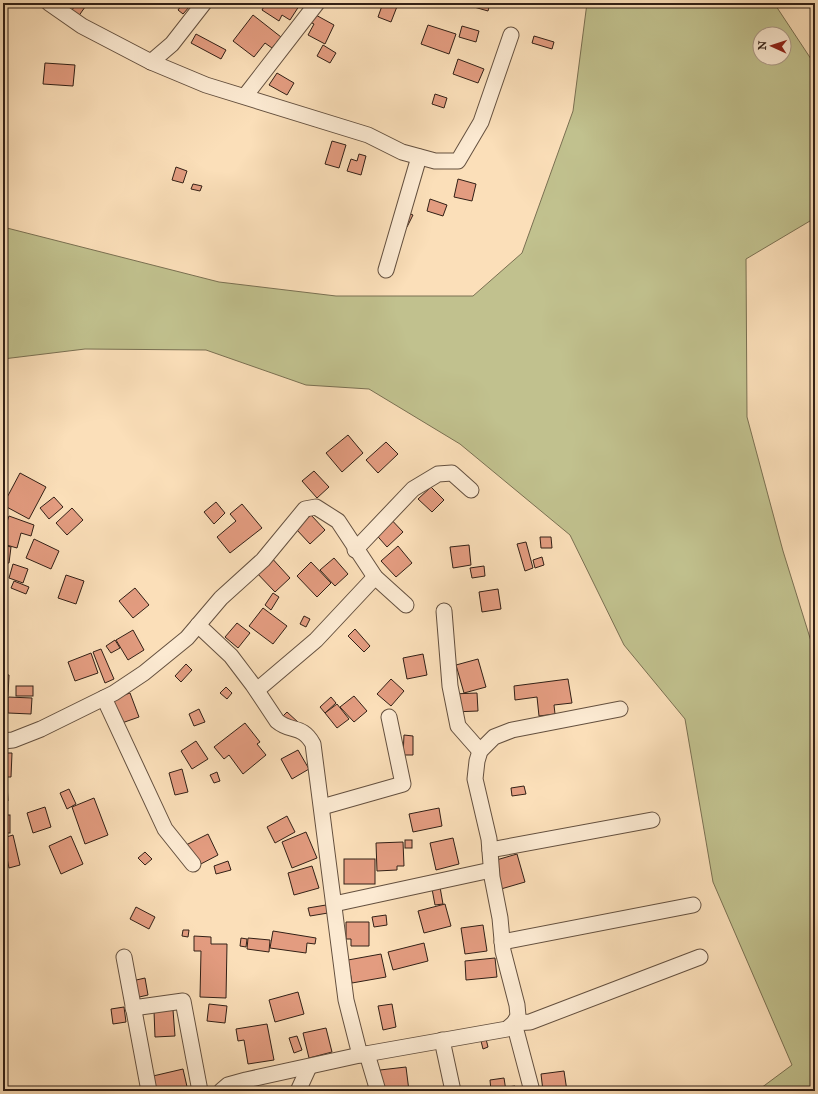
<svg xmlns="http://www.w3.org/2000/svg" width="818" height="1094" font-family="'IM FELL Great Primer',serif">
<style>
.green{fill:#c1c18e;stroke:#7a7052;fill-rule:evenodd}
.building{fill:#e39c80;stroke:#322016}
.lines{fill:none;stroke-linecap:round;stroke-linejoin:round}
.minor-casing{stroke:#64503f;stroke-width:17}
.minor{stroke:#fcead2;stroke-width:15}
</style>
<rect width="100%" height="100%" fill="#fbdfb9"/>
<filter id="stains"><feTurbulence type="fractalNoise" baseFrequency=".005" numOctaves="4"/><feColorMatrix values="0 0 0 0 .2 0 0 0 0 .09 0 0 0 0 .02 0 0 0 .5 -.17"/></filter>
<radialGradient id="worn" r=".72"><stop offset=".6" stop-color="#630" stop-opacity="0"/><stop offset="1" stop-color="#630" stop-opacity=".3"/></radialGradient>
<!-- green -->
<path class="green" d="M587 3H774L815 65V218L746 259 747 417 783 551 815 654V1091H757L792 1065 713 882 685 719 624 645 570 535 460 444 369 389 306 385 206 350 85 349 3 359V227L219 282 336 296H473L522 253 573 111ZM760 34H784V58H760Z"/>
<!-- building -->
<g class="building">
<path d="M76 3 85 7 78 17 71 12Z"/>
<path d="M183 3 190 6 183 14 178 10Z"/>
<path d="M266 3H301L290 20 282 15 279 21 262 10Z"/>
<path d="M383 3 398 4 391 22 378 17Z"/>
<path d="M468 3H490L488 11 467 5Z"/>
<path d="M314 14 334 25 325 44 308 35 314 24 310 22Z"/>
<path d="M253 15 281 37 272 48 265 43 254 57 233 41Z"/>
<path d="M428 25 456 34 449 54 421 44Z"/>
<path d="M462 26 479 31 476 42 459 37Z"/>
<path d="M196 34 226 50 221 59 191 43Z"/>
<path d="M534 36 554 42 552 49 532 43Z"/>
<path d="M323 45 336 53 330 63 317 56Z"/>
<path d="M458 59 484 69 478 83 453 74Z"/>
<path d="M45 63 75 65 73 86 43 84Z"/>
<path d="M277 73 294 83 287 95 269 85Z"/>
<path d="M435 94 447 98 444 108 432 104Z"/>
<path d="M332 141 346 145 339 168 325 164Z"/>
<path d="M359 154 366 156 361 175 347 171 351 159 357 161Z"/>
<path d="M176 167 187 171 183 183 172 180Z"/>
<path d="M458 179 476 184 472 201 454 197Z"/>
<path d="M193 184 202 186 200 191 191 189Z"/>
<path d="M430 199 447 205 443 216 427 211Z"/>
<path d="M401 210 413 215 407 227 396 222Z"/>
<path d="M348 435 363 453 342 472 326 453Z"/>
<path d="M386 442 398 454 378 473 366 460Z"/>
<path d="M314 471 329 487 317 498 302 481Z"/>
<path d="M20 473 46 487 29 519 3 505Z"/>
<path d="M431 487 444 500 432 512 418 499Z"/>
<path d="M54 497 63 507 49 519 40 508Z"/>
<path d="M216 502 225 513 214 524 204 512Z"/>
<path d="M242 504 262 528 230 553 217 537 236 521 230 514Z"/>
<path d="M72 508 83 520 67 535 56 523Z"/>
<path d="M311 515 325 530 310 544 296 529Z"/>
<path d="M387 515 403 532 387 547 372 530Z"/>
<path d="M9 516 34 525 31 536 21 533 17 548 3 544V534Z"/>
<path d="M540 537H551L552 548H541Z"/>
<path d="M34 539 59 551 51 569 26 558Z"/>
<path d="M526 542 533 568 525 571 517 544Z"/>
<path d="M3 545 11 547 9 563H3Z"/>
<path d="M469 545 471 565 453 568 450 547Z"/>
<path d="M398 546 412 563 396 577 381 561Z"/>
<path d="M269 555 290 578 275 592 254 570Z"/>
<path d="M542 557 544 565 535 568 533 560Z"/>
<path d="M334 558 348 574 335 586 320 570Z"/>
<path d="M311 562 331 583 317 597 297 576Z"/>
<path d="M13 564 28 569 23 583 9 578Z"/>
<path d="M484 566 485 576 472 578 470 568Z"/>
<path d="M66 575 84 581 76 604 58 598Z"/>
<path d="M14 581 29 587 26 594 11 588Z"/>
<path d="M135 588 149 605 133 618 119 601Z"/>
<path d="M498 589 501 609 482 612 479 592Z"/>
<path d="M273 593 279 597 271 610 265 605Z"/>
<path d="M263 608 287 626 273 644 249 626Z"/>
<path d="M304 616 310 619 306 627 300 624Z"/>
<path d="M237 623 250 633 238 648 225 637Z"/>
<path d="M355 629 370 646 364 652 348 636Z"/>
<path d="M133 630 144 650 128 660 116 640Z"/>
<path d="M115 640 120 648 111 653 106 646Z"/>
<path d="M101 649 114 679 105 683 93 652Z"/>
<path d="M91 653 98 673 75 681 68 662Z"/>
<path d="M423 654 427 675 407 679 403 658Z"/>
<path d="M478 659 486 687 464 693 456 665Z"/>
<path d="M186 664 192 670 181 682 175 676Z"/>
<path d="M3 674 9 675 8 696 3 695Z"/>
<path d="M391 679 404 691 391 706 377 694Z"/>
<path d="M568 679 572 703 554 705 555 714 539 716 537 697 515 700 514 686Z"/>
<rect x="16" y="686" width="17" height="10"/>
<path d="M226 687 232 693 227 699 220 693Z"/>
<path d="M130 693 139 717 119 724 110 700Z"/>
<path d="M477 693 478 711 453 712 452 694Z"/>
<path d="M354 696 367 711 354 722 340 707Z"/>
<path d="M8 697 32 698 31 714 8 713Z"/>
<path d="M331 697 336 703 325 713 320 707Z"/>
<path d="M337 704 349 719 337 728 325 713Z"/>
<path d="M199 709 205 722 194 726 189 714Z"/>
<path d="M287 712 299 723 287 735 276 723Z"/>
<path d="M245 723 260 742 257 744 266 755 243 774 229 755 224 759 214 747Z"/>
<path d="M404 735 413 736V755H403Z"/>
<path d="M196 741 208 759 192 769 181 751Z"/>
<path d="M298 750 309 769 292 779 281 759Z"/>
<path d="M3 753H12L11 777H3Z"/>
<path d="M182 769 188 792 175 795 169 773Z"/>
<path d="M217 772 220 781 214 783 210 775Z"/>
<path d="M3 783H7L8 801H3Z"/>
<path d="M524 786 526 794 512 796 511 788Z"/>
<path d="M69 789 76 804 67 809 60 793Z"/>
<path d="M94 798 108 835 85 844 72 807Z"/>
<path d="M45 807 51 827 33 833 27 813Z"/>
<path d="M439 808 442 826 413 832 409 814Z"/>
<rect x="3" y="815" width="7" height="18"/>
<path d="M287 816 295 832 275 843 267 827Z"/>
<path d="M306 832 317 858 292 868 282 842Z"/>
<path d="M208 834 218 855 197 866 186 845Z"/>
<path d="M13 835 20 865 9 868 3 838Z"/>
<path d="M71 836 83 864 61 874 49 846Z"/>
<path d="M453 838 459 864 436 870 430 843Z"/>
<rect x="405" y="840" width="7" height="8"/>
<path d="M403 842 404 866H397V870L377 871 376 843Z"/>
<path d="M145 852 152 859 145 865 138 858Z"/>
<path d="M517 854 525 882 501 889 493 861Z"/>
<rect x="344" y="859" width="31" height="25"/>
<path d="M228 861 231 870 216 874 214 866Z"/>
<path d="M312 866 319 888 294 895 288 873Z"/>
<path d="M440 887 443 904 435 905 432 889Z"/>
<path d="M445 904 451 926 424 933 418 911Z"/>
<path d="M326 905 328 913 310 916 308 908Z"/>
<path d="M136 907 155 917 149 929 130 919Z"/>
<path d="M386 915 387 925 374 927 372 917Z"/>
<path d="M346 922H369V946H351V939H346Z"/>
<path d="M483 925 487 951 465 954 461 928Z"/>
<path d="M183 930H189L188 937 182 936Z"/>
<path d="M273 931 316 938 315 944 307 943 306 953 270 948Z"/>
<path d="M194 936 211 937V944H227L226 998 200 997 201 951H194Z"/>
<path d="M241 938 247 939 246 947 240 946Z"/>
<path d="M248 938 270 940 269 952 247 949Z"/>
<path d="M424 943 428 961 393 970 388 952Z"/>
<path d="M381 954 386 977 352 983 348 960Z"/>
<path d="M495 958 497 977 466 980 465 961Z"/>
<path d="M145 978 148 995 135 998 132 981Z"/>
<path d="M298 992 304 1014 275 1022 269 1000Z"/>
<path d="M209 1004 227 1006 225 1023 207 1021Z"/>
<path d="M392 1004 396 1027 383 1030 378 1006Z"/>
<path d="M124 1007 126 1022 113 1024 111 1009Z"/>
<path d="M173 1010 175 1036 155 1037 154 1011Z"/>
<path d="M267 1024 274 1060 248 1064 244 1040 238 1041 236 1029Z"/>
<path d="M326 1028 332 1052 309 1058 303 1033Z"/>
<path d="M297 1036 302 1050 294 1053 289 1038Z"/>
<path d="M486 1039 488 1047 483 1049 481 1041Z"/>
<path d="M406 1067 409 1091H379L381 1079 380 1070Z"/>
<path d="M183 1069 188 1091H156L153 1076Z"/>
<path d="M564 1071 567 1091H543L541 1074Z"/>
<path d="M504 1078 506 1091H491L490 1080Z"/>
<path d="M515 1086 516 1091H508L507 1087Z"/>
</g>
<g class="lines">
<defs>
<g id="minor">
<path d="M49 3 82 26 151 62 206 85 368 135 402 152 435 161H458L481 122 511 35"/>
<path d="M151 62 172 44 204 3"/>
<path d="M245 96 317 3"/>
<path d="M386 270 419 157"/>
<path d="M355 550 413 489 438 474 452 473 471 490"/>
<path d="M444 611 450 686 458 726 480 751"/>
<path d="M198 625 231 656 253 685 277 721C291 733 302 724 313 744L346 1000 360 1055"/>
<path d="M257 690 316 640 375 577"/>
<path d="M104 698 165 829 193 864"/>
<path d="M3 741 13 740 41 729 114 693 144 673 187 638 221 598 263 560 305 509 316 507 338 521 375 577 406 605"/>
<path d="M322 807 403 784 389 717"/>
<path d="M490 850 652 820"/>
<path d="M334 904 491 870"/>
<path d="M502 942 693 905"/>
<path d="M124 957 149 1091"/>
<path d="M133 1008 183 1001 200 1091"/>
<path d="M442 1040 453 1091"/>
<path d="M367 1054 378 1091"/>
<path d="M221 1091 228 1085 246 1080 360 1055 507 1029 514 1023 518 1016 517 1005 503 951 500 918 492 877 489 839 475 779 477 761 480 751 494 737 512 730 620 709"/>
<path d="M298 1091 309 1067"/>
<path d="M532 1091 514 1023 530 1022 700 957"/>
</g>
</defs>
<!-- minor casing -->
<use href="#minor" class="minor-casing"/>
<!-- minor -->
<use href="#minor" class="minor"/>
</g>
<!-- margin -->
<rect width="818" height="1094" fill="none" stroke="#fbdfb9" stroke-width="16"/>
<rect x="4" y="4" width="810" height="1086" fill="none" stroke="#322016" stroke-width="2"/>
<rect x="8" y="8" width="802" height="1078" fill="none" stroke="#322016"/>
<!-- north arrow -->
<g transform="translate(772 46) rotate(273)"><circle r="19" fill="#fcead2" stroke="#ab9987"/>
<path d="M0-3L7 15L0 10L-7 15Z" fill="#8f2418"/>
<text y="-6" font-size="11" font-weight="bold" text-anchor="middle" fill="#322016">N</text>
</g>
<rect width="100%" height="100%" filter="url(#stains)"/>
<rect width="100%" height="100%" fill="url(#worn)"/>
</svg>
